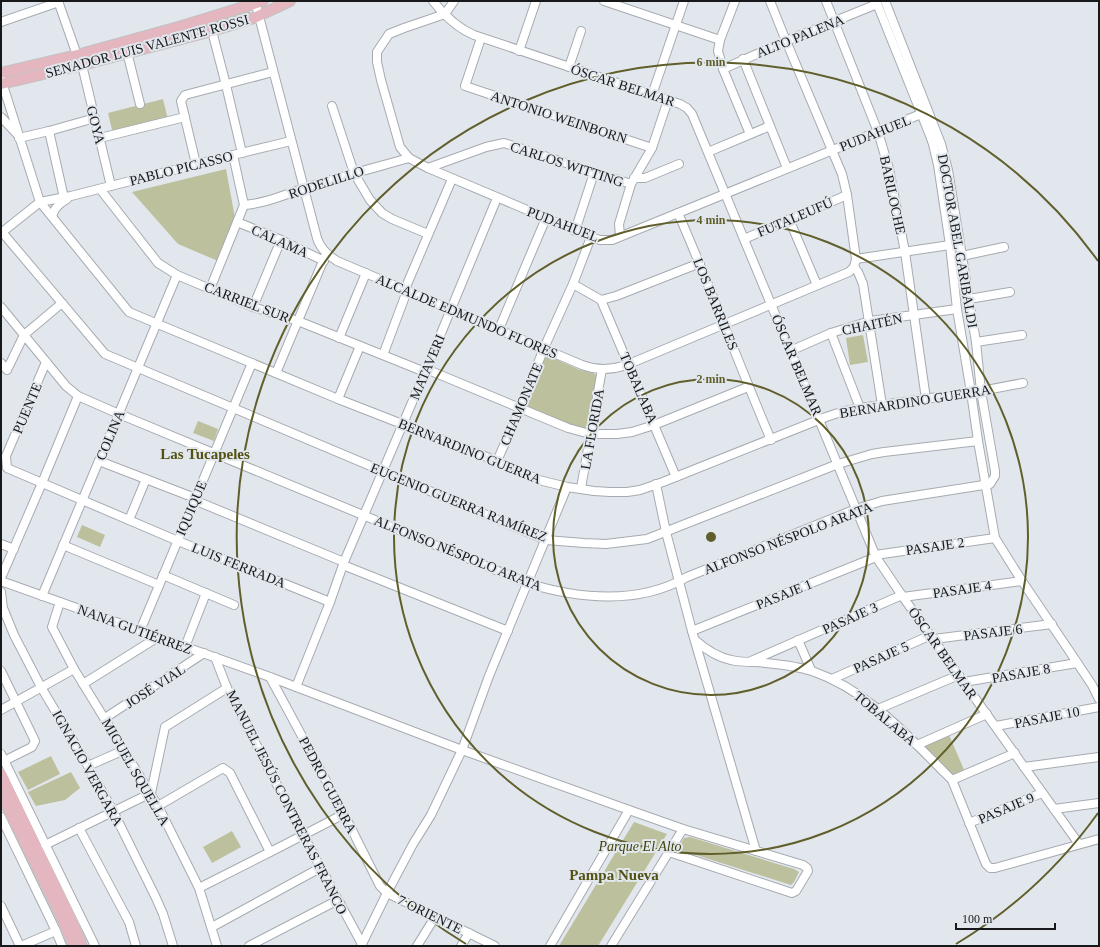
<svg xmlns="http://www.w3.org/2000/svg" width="1100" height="947" font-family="Georgia,serif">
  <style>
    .green { fill: #bcc09d }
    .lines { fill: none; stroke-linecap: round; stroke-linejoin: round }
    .minor-casing { stroke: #a6abb1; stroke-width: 10 }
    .major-casing { stroke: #c2c3c3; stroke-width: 12 }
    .minor { stroke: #fff; stroke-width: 8 }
    .major { stroke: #e3b6c0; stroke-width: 10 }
    .ring { fill: none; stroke: #605f2c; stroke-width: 2 }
    .labels { text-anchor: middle; stroke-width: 4; stroke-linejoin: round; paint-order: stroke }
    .street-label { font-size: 14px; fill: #16181a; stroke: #e2e7ed }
    .park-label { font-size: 14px; font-style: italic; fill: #40430c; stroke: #e2e7ed }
    .neighbourhood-label { font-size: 15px; font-weight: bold; fill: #535114; stroke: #e2e7ed }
    .centre { fill: #605f2c; stroke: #e2e7ed; stroke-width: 2 }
    .ring-label { font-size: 12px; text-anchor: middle; font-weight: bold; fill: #605f2c; stroke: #e2e7ed; stroke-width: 4; stroke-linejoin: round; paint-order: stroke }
  </style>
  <rect width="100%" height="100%" fill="#e2e7ed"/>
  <g class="green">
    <polygon points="247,10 250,12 251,15 249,18 193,31 192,28 194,26"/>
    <polygon points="163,99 168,120 113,134 108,113"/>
    <polygon points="226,169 235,218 218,261 178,244 132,192"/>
    <polygon points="863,335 868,362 850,365 846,338"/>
    <polygon points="548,356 580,370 593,373 599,377 589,426 586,430 528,410 525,405 545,358"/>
    <polygon points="198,421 218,429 214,441 193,433"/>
    <polygon points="82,525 105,535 100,547 77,537"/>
    <polygon points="949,735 965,772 955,775 950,773 926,751 926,745"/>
    <polygon points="51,756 60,774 28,790 18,772"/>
    <polygon points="71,772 80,788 65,800 36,806 28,792"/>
    <polygon points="634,822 667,834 598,946 559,946"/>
    <polygon points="232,831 241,847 212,863 203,847"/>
    <polygon points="690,837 794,869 799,872 794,882 791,885 677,849 684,838"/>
  </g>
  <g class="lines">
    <defs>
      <g id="minor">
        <polyline points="58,1 77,55"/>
        <path d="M 255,1 L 317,238 C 320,248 327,255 337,261 L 582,365 C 598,371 613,370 629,364 L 849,272 L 854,267"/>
        <path d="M 433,1 C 444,15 457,28 474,35 L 680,104 L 687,108 L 692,114 L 876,557 L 903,597 L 1079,844"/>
        <polyline points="604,1 720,40"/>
        <polyline points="735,1 720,40 718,51 723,69 750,134"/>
        <polyline points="770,1 784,36 842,174 847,195 856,259 854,267"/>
        <polyline points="826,1 878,132 889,169 905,252 926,399"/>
        <polyline points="876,1 929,133 933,144 938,165 950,245 957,309 971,392 978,441 995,538 1022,581 1068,649 1092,685 1099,699"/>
        <polyline points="445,14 404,28 389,34 377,52 377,62 381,80 400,147 409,158 428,168 591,237 600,240 612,240 921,114"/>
        <polyline points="445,14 454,1"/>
        <polyline points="1,22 59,2"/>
        <polyline points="212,31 226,85 242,153"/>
        <polyline points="481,38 465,86 652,148"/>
        <polyline points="519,51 536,1"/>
        <polyline points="127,52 140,104"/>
        <polyline points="743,59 787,168"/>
        <polyline points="82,65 111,186"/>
        <polyline points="569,67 581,31"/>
        <polyline points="723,69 786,41 877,4"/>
        <polyline points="1,79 40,202 129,312 338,399 497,461 539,480 567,487 594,491 610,492 627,492 640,490 663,482 826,417 841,412 860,408 981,391 1023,383"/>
        <polyline points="652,95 684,1"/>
        <polyline points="332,106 354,173 370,200 382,213 392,219 428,234"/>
        <polyline points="1,117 17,134"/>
        <polyline points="49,131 64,198"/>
        <polyline points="19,138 49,131 95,118"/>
        <polyline points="100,138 185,117"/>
        <polyline points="708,152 770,126"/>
        <polyline points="196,164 181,101 185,95 273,72"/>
        <polyline points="428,168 486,147 504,143 631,184"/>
        <polyline points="634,178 645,178 679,164"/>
        <polyline points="100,189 158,263 177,275 253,307 298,321 425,372"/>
        <path d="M 244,205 C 269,203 291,192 314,185 C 346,175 377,167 409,158"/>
        <path d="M 678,213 C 711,288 739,365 771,440"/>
        <path d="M 52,216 C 55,207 59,204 67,199"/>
        <polyline points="789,219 817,285"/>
        <polyline points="237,222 281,240 324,261"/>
        <polyline points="575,231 594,173"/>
        <polyline points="2,232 105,354 546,540 584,543 606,544 647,539 838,464 872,454 884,452 978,441"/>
        <polyline points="1,233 40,202 71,196 233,155 291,141"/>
        <polyline points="620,236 619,224 631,184 652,148 668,100"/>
        <polyline points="744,239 847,195"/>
        <polyline points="962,256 1004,247"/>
        <polyline points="856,259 950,245"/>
        <polyline points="854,267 858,272 863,284 882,405"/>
        <polyline points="573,284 601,300 616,296 700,263"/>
        <polyline points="210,289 244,205 233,155"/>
        <polyline points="405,289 452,179"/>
        <polyline points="969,299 1010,292"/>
        <polyline points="601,300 676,477"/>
        <path d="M 1,307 L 66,386 L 78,396 L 119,414 L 527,583 C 578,599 639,605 687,577 L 856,509 L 882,501 L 990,484 L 995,476 L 995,471 L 981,391 L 976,342 L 948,170 L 941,144 L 885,1"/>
        <polyline points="253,307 281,240"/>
        <polyline points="499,329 546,218"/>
        <polyline points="831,333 860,408"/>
        <polyline points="339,338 366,273"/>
        <polyline points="976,342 1022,335"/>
        <polyline points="790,351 831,333 870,321 957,309"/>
        <polyline points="383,355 407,291"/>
        <polyline points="46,362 6,456 7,468 178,541 330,602"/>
        <polyline points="1,363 7,370 24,335 62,303"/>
        <polyline points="426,369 568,428 590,434 617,434 632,432 654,425 748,387"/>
        <polyline points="276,373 326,254"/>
        <polyline points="338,399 360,346"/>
        <polyline points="99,461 195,498"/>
        <polyline points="497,461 520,409 544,348 573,284 591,237"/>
        <polyline points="656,484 666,532 692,631 756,851"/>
        <polyline points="581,488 602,369"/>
        <polyline points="194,500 344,562"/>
        <polyline points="129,520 146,479"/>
        <polyline points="1,544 14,549"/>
        <polyline points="63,545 159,585"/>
        <polyline points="875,555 995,538"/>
        <polyline points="343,565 508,631"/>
        <polyline points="163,575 234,605"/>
        <polyline points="1,578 42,483 78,396"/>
        <polyline points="1,581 270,677 462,750 629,810 683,829 803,865 807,868 808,871 796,891 792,893 669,852"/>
        <polyline points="1,592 3,608 14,635 41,687 88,766 113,811 156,898 163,914 173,946"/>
        <polyline points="42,596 177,275"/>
        <polyline points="903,597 1022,581"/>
        <polyline points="60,602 52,627 74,669 158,806 199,888 217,946"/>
        <polyline points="140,631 252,363"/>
        <polyline points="692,631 876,557"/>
        <polyline points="934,639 1052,624"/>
        <path d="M 695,640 C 705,649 717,657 731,660 C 739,662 748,662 756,662 C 775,664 794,665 812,671 C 867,690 906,734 946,774 L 952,780 L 986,864 L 990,868 L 995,868 L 1099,839"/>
        <polyline points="798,640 811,670"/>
        <polyline points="185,647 206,593"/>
        <polyline points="215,657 227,688 303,835 362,944"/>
        <polyline points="751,661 902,595"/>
        <polyline points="1,671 35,741 32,747 4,761"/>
        <polyline points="270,677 344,814 380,886 387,893 495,946"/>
        <polyline points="832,679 931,635"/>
        <polyline points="964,682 1077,663"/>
        <polyline points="83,684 158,637"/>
        <polyline points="296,687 330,602 344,562 425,372 497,198"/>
        <polyline points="878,709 959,675"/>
        <polyline points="1,710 74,669"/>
        <polyline points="105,718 204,653"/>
        <polyline points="996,726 1099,707"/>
        <polyline points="917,745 987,714"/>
        <polyline points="1,754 95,946"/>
        <polyline points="88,766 124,750"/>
        <polyline points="1024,767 1099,757"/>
        <polyline points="952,780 1015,753"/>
        <polyline points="151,793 165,727 227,688"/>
        <polyline points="158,806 223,768 230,773 270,852"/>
        <polyline points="1054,809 1099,803"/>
        <polyline points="1,817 56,931 62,946"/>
        <polyline points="969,823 1042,793"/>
        <polyline points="79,828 129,922 136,946"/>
        <polyline points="45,845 151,793"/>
        <path d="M 199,888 C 247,864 296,839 344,814"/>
        <polyline points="1,906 20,946"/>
        <polyline points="212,927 320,868"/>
        <polyline points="21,946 56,931"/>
        <polyline points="249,946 338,900"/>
        <polyline points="361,946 387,893 413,844 431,815 462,750 489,676 567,487"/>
        <polyline points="417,946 435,917"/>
        <polyline points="461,946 469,933"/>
        <polyline points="550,946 629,810"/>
        <polyline points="611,946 683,829"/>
      </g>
      <g id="major">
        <polyline points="1,73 77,55 182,26 263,1"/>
        <polyline points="1,84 82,65 212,31 254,18 290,1"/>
        <polyline points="1,774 72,921 82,946"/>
        <polyline points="1,794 59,911 74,946"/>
      </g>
    </defs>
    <use href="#minor" class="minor-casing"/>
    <use href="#major" class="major-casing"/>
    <use href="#minor" class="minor"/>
    <use href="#major" class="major"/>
  </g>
  <g class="ring">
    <circle cx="711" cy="537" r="158"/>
    <circle cx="711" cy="537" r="317"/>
    <path d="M1098 813A475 475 0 0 1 956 944M466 944A475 475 0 1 1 1098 261"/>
  </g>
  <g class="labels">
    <g class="street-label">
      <text transform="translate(800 36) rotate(-22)" y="5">ALTO PALENA</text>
      <text transform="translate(147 46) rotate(-15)" y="5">SENADOR LUIS VALENTE ROSSI</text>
      <text transform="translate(623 85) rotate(18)" y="5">ÓSCAR BELMAR</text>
      <text transform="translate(559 117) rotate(18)" y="5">ANTONIO WEINBORN</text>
      <text transform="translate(96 125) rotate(76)" y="5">GOYA</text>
      <text transform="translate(875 133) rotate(-22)" y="5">PUDAHUEL</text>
      <text transform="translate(567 164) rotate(18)" y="5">CARLOS WITTING</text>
      <text transform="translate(181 168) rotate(-14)" y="5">PABLO PICASSO</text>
      <text transform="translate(326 182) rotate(-18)" y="5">RODELILLO</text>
      <text transform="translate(893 195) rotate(78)" y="5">BARILOCHE</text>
      <text transform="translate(795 217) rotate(-23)" y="5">FUTALEUFÚ</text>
      <text transform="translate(563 224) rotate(21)" y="5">PUDAHUEL</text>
      <text transform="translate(280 241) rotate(24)" y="5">CALAMA</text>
      <text transform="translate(958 241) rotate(80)" y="5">DOCTOR ABEL GARIBALDI</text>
      <text transform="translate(247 302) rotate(21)" y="5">CARRIEL SUR</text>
      <text transform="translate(716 304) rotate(68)" y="5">LOS BARRILES</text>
      <text transform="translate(467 316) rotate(23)" y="5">ALCALDE EDMUNDO FLORES</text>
      <text transform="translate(872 324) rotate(-12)" y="5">CHAITÉN</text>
      <text transform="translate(797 365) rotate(67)" y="5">ÓSCAR BELMAR</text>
      <text transform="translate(427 367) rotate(-67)" y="5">MATAVERI</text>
      <text transform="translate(639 388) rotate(67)" y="5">TOBALABA</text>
      <text transform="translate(915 401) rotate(-9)" y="5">BERNARDINO GUERRA</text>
      <text transform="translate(521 404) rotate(-67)" y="5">CHAMONATE</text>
      <text transform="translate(27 408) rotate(-67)" y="5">PUENTE</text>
      <text transform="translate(592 429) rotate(-80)" y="5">LA FLORIDA</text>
      <text transform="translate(110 435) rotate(-67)" y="5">COLINA</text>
      <text transform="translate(470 451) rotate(22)" y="5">BERNARDINO GUERRA</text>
      <text transform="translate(459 502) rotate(22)" y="5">EUGENIO GUERRA RAMÍREZ</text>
      <text transform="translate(191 508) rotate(-67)" y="5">IQUIQUE</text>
      <text transform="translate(788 538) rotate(-21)" y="5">ALFONSO NÉSPOLO ARATA</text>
      <text transform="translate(935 546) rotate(-8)" y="5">PASAJE 2</text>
      <text transform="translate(458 553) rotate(22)" y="5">ALFONSO NÉSPOLO ARATA</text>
      <text transform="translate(239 565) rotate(22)" y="5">LUIS FERRADA</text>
      <text transform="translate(962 589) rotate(-8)" y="5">PASAJE 4</text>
      <text transform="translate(784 594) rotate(-22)" y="5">PASAJE 1</text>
      <text transform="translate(850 618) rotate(-24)" y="5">PASAJE 3</text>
      <text transform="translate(135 629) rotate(20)" y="5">NANA GUTIÉRREZ</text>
      <text transform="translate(993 632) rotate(-7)" y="5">PASAJE 6</text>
      <text transform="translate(943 653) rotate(55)" y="5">ÓSCAR BELMAR</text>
      <text transform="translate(881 657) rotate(-24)" y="5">PASAJE 5</text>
      <text transform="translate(1021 673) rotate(-10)" y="5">PASAJE 8</text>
      <text transform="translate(155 686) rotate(-33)" y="5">JOSÉ VIAL</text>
      <text transform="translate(1047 717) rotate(-11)" y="5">PASAJE 10</text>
      <text transform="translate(885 718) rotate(40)" y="5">TOBALABA</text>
      <text transform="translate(88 768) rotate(61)" y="5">IGNACIO VERGARA</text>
      <text transform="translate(136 772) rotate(60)" y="5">MIGUEL SQUELLA</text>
      <text transform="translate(328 785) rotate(62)" y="5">PEDRO GUERRA</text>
      <text transform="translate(287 802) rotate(63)" y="5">MANUEL JESÚS CONTRERAS FRANCO</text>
      <text transform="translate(1006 808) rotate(-23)" y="5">PASAJE 9</text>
      <text transform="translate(430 914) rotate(26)" y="5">7 ORIENTE</text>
    </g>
    <g class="park-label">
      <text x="640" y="851">Parque El Alto</text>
    </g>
    <g class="neighbourhood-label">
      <text x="205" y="459">Las Tucapeles</text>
      <text x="614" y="880">Pampa Nueva</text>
    </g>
  </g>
  <circle cx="711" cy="537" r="6" class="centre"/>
  <g class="ring-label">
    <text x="711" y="66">6 min</text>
    <text x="711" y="224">4 min</text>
    <text x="711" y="383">2 min</text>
  </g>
  <rect width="1100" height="947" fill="none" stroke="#16181a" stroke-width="4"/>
  <path d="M956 923v6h99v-6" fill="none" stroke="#16181a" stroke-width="2"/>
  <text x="962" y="923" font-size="12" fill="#16181a" stroke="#e2e7ed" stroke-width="3" paint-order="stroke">100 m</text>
</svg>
